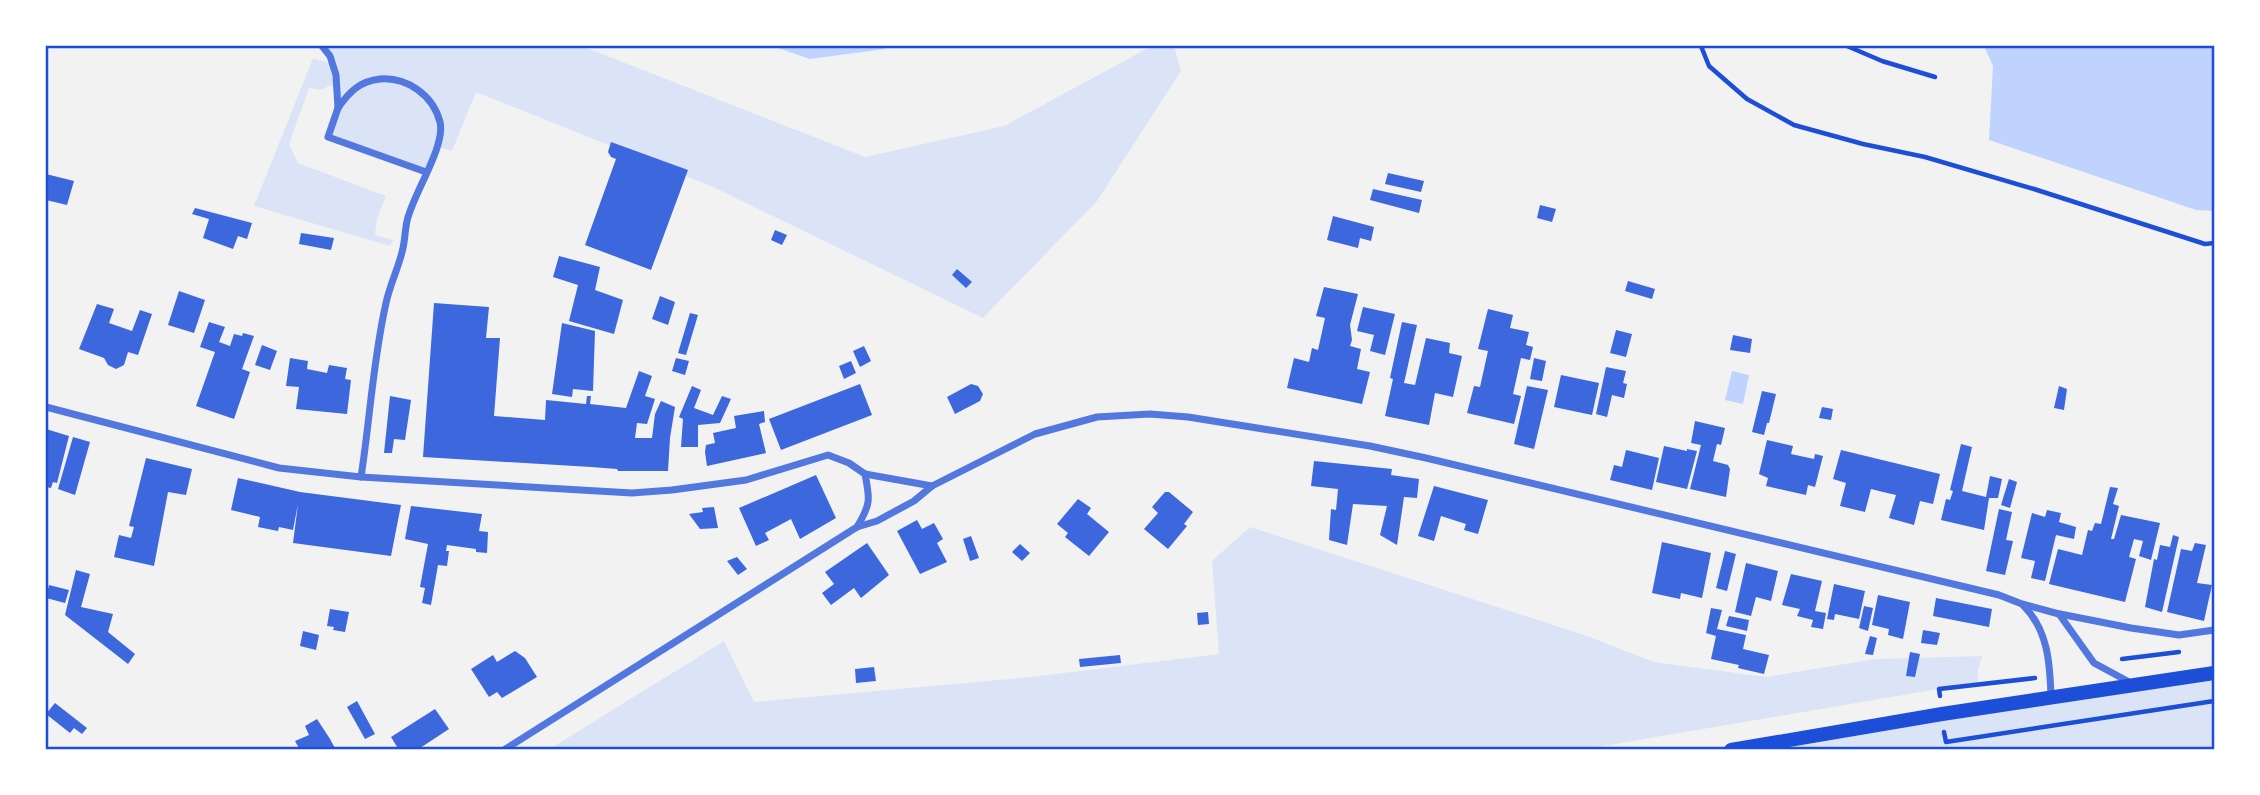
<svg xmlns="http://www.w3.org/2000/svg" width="2260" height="795" font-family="'Archivo Narrow',sans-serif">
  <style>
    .green { fill: #dbe4f7 }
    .water { fill: #bfd3fe }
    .building { fill: #3d67dc }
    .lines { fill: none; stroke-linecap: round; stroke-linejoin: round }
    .path { stroke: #1d4ed8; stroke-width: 4.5 }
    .minor { stroke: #5277de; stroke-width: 7 }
    .secondary { stroke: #1d4ed8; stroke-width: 14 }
    .neatline { fill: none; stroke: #1d4ed8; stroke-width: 2.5 }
  </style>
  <rect width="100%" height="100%" fill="#f2f2f2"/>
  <g class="green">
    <polygon points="322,46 582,46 865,157 1004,126 1152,46 1174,46 1181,71 1097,201 983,318 713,187 476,92 452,151 439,147 426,172 328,137 334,123 336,87 329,86 321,90 309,88 289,144 298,163 386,196 377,218 375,235 393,240 390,246 254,206 313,58 332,64"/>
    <polygon points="1250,527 1587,636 1654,662 1766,677 1875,659 1982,656 1978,670 1978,685 1939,689 1585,749 548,750 724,641 754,702 1031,677 1219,654 1212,561"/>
    <polygon points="2214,673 2214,749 1731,750"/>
  </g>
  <g class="water">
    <polygon points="772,46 888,46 885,49 810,59"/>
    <polygon points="1984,46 2214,46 2214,211 2196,210 1989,140 1993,66"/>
    <polygon points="1732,371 1749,375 1743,404 1725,400"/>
  </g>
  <g class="building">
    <polygon points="611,142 688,170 651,270 585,245 616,159 611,157 608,152"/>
    <polygon points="1388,173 1424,181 1421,192 1385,184"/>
    <polygon points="46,174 74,181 67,205 46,200"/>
    <polygon points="1373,189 1422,200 1419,213 1370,200"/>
    <polygon points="1540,205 1556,209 1552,222 1537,218"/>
    <polygon points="195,208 252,223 247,239 238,236 233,249 203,238 209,219 192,214"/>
    <polygon points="1333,216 1374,227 1371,241 1360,238 1358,248 1327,240"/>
    <polygon points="775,230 787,235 782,245 771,240"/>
    <polygon points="301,233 334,238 331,250 299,244"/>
    <polygon points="559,256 600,267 595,290 623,300 614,334 569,321 578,285 553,277"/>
    <polygon points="957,269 972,282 966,288 952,275"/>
    <polygon points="1628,281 1655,289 1652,299 1625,291"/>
    <polygon points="1324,287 1358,294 1350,325 1352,340 1350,346 1361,349 1357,369 1370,372 1362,404 1287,388 1294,358 1309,362 1312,348 1318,350 1325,318 1316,316"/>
    <polygon points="179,291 205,300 194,333 168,325"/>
    <polygon points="660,296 675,302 668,325 652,319"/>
    <polygon points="434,303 489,307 486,338 500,338 494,416 545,420 546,400 586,404 587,396 591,396 590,404 626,408 639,371 652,376 645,396 655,399 647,424 637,423 635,438 652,438 655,414 661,401 675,407 670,438 668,471 618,471 617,469 591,467 423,457"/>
    <polygon points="97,304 114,309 109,323 132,331 140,310 152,314 138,355 128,352 124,365 116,369 108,365 104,358 79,349"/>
    <polygon points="1363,307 1395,314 1385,355 1370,351 1374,335 1357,331"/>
    <polygon points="1488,309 1513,315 1510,328 1529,332 1526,345 1533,347 1530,360 1521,358 1513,394 1521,396 1514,424 1467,413 1474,386 1480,387 1488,351 1478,349"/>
    <polygon points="690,313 698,315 686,355 678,353"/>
    <polygon points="209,322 225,327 219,342 230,346 234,334 242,336 243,333 254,336 242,369 250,372 234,419 196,406 215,352 200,347"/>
    <polygon points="1402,322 1417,325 1404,383 1415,385 1426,338 1450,343 1449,353 1462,356 1453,397 1435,393 1429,425 1385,416 1393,379 1390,378"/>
    <polygon points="562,323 595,331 593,391 573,389 572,397 552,394"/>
    <polygon points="1616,330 1632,334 1626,357 1610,353"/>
    <polygon points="1733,335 1752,339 1750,353 1730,350"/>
    <polygon points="262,345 277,351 270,370 255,365"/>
    <polygon points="864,346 871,361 860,367 853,351"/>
    <polygon points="290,358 308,361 307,369 327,373 329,365 347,368 345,379 351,380 347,414 296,409 299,387 286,386"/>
    <polygon points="676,358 689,361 685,375 672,371"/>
    <polygon points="1534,358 1546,361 1542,381 1530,379"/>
    <polygon points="851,361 856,373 844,379 839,366"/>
    <polygon points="1606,367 1626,371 1623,383 1627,384 1624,398 1612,395 1607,417 1596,414"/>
    <polygon points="1561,375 1599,383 1592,415 1554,407"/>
    <polygon points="860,384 872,415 781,450 769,419"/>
    <polygon points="971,384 978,386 983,394 980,401 955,414 947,397"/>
    <polygon points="692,386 701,390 694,408 713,415 722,396 731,399 720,423 698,425 698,447 681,447 683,419 679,417"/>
    <polygon points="1527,386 1548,390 1534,449 1514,444"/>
    <polygon points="2059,386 2067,389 2064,410 2054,408"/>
    <polygon points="1762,391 1776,394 1769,423 1767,423 1764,435 1752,432"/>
    <polygon points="390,396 411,400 405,440 394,439 392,453 384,453"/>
    <polygon points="1822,407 1833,409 1831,420 1819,418"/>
    <polygon points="764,411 765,422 759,424 766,453 707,466 705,452 706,445 715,443 713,433 736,428 734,416"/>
    <polygon points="1695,421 1725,428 1721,445 1717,444 1713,461 1728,465 1730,469 1726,497 1690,489 1701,445 1691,443"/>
    <polygon points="46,429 69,436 57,483 53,482 51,488 46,487"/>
    <polygon points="73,437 90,442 75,495 58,489"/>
    <polygon points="1767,440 1793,446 1791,454 1814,459 1815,454 1823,456 1815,487 1808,485 1806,495 1766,486 1768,478 1759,474"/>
    <polygon points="1961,444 1972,447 1962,491 1986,497 1990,476 2002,479 1998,498 1989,498 1984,530 1941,520 1946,499 1950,500 1953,491 1950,490"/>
    <polygon points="1664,446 1687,451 1687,449 1697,451 1687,489 1656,482"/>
    <polygon points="1626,450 1659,458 1652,490 1610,480 1614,465 1622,467"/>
    <polygon points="1841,450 1940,474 1933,504 1920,501 1914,525 1889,518 1896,495 1883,492 1871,489 1865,512 1840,506 1846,483 1833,479"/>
    <polygon points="146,458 192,469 186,495 168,492 154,566 114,557 119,535 131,538 134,527 129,526"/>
    <polygon points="1314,461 1392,469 1391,475 1419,479 1417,498 1404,497 1397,545 1380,535 1387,506 1353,504 1347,545 1329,540 1331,509 1336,510 1338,489 1311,486"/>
    <polygon points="816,475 836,518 800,539 791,519 765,533 769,540 756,546 739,508"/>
    <polygon points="238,478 300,492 401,505 391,556 293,543 298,504 293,530 279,527 278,531 258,527 260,517 231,510"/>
    <polygon points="2009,479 2017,482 2010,508 2001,505"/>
    <polygon points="1434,486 1488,500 1478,534 1464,530 1466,524 1441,516 1434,541 1418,536"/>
    <polygon points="2110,487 2118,488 2113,504 2119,506 2111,539 2114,539 2121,515 2160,523 2151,560 2139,556 2143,541 2134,539 2129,557 2136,559 2125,602 2049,584 2058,549 2082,555 2088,530 2092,531 2095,523 2101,524"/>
    <polygon points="1165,492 1169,492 1193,512 1184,524 1187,526 1168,549 1144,529 1158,513 1152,507"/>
    <polygon points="1078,499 1091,508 1087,514 1109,532 1089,556 1065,537 1068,533 1057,524"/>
    <polygon points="411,506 482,514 479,531 488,532 487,553 476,552 476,549 447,545 446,551 449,551 447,566 438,565 431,605 422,603 425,588 420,587 428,544 405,539"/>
    <polygon points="714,507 718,528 700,529 689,514 703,512 702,508"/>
    <polygon points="1999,509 2012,512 2006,540 2013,541 2005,575 1986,571"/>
    <polygon points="2047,510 2061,513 2059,522 2076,527 2074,539 2056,535 2045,581 2031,578 2035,561 2021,558 2032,513 2045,517"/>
    <polygon points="917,520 922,529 934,523 943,539 937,543 947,562 920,574 897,531"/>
    <polygon points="2173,535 2179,537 2162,612 2145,607 2154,559 2157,560 2160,545 2170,547"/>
    <polygon points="971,536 979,558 970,561 963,539"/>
    <polygon points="1662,542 1711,553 1702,598 1681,593 1680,599 1652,593"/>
    <polygon points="867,543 889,575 861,598 854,588 831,605 822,593 834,584 825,572"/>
    <polygon points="2195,543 2206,545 2197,583 2212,585 2204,621 2167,612 2181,549 2192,551"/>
    <polygon points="1020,544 1030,553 1022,561 1012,552"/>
    <polygon points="1725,551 1736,554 1727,591 1716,588"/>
    <polygon points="737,557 747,569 738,575 727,561"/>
    <polygon points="1746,563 1778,571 1771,601 1756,597 1751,616 1735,612"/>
    <polygon points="76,570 90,574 81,607 113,614 108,632 135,654 128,664 65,615"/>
    <polygon points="1791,574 1822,581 1815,611 1826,613 1823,629 1811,627 1813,620 1797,616 1800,609 1782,605"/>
    <polygon points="1834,584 1865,591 1859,619 1835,614 1834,620 1827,619"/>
    <polygon points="49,585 69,590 65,603 46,598"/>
    <polygon points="1878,595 1910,602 1903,639 1888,635 1889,629 1872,625"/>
    <polygon points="1936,598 1992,609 1989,627 1933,616"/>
    <polygon points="1864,606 1873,608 1868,631 1859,628"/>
    <polygon points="1711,608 1722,610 1717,629 1746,635 1743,649 1769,655 1764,674 1738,668 1739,665 1711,659 1716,636 1706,633"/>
    <polygon points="330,609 349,612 345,632 333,630 334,627 327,626"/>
    <polygon points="1208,612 1209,624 1198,625 1197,613"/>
    <polygon points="1729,616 1749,620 1747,631 1726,626"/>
    <polygon points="1923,630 1940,633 1937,645 1921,643"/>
    <polygon points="303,631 319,635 316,650 300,646"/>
    <polygon points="1870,636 1877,638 1873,655 1865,654"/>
    <polygon points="515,651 525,658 537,677 502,698 497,692 489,697 471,669 493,655 497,662"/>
    <polygon points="1910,652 1920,654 1915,677 1906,676"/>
    <polygon points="1120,655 1121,663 1080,667 1079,659"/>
    <polygon points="874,667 876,681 856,683 855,669"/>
    <polygon points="357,701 375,734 365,739 347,707"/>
    <polygon points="55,703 87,728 82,734 74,728 70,733 46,714"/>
    <polygon points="435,709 449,729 417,750 399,750 391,737"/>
    <polygon points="317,719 330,739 336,750 300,750 295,741 309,735 305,726"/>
  </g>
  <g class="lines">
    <g class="path">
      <polyline points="1701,46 1709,66 1747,99 1794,125 1863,144 1925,157 2034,189 2205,244 2214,243"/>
      <polyline points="1847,46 1882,61 1935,77"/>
      <polyline points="2122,659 2179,652"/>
      <polyline points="1940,696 1939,689 2035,678"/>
      <polyline points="1944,732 1946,742 2214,701"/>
    </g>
    <g class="minor">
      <polyline points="322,46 330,56 336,75 338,108 328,137 426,172"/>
      <path d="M 338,108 C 349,92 360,81 380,79 C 407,77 433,95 440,122 C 446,146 413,194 407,221 C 405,230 405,239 403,248 C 399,267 390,284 386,303 C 373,360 370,419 361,477"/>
      <polyline points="46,407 279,468 361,477 632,493 672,490 746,480 828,455 849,463 865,474 932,486"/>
      <path d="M 857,527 C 871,504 870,499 865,474"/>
      <path d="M 2023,605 C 2048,630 2050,663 2051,697"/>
      <polyline points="2060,614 2131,628 2179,635 2214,630"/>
      <polyline points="504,750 857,527 877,521 914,501 932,486 1035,434 1097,417 1150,414 1188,417 1370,446 1426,458 1999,595 2022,604 2059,614 2094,663 2131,683"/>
    </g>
    <polyline class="secondary" points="1731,750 1942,714 2214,673"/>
  </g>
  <rect width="2260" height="795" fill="none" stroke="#ffffff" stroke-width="94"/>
  <rect x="47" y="47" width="2166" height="701" class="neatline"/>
</svg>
